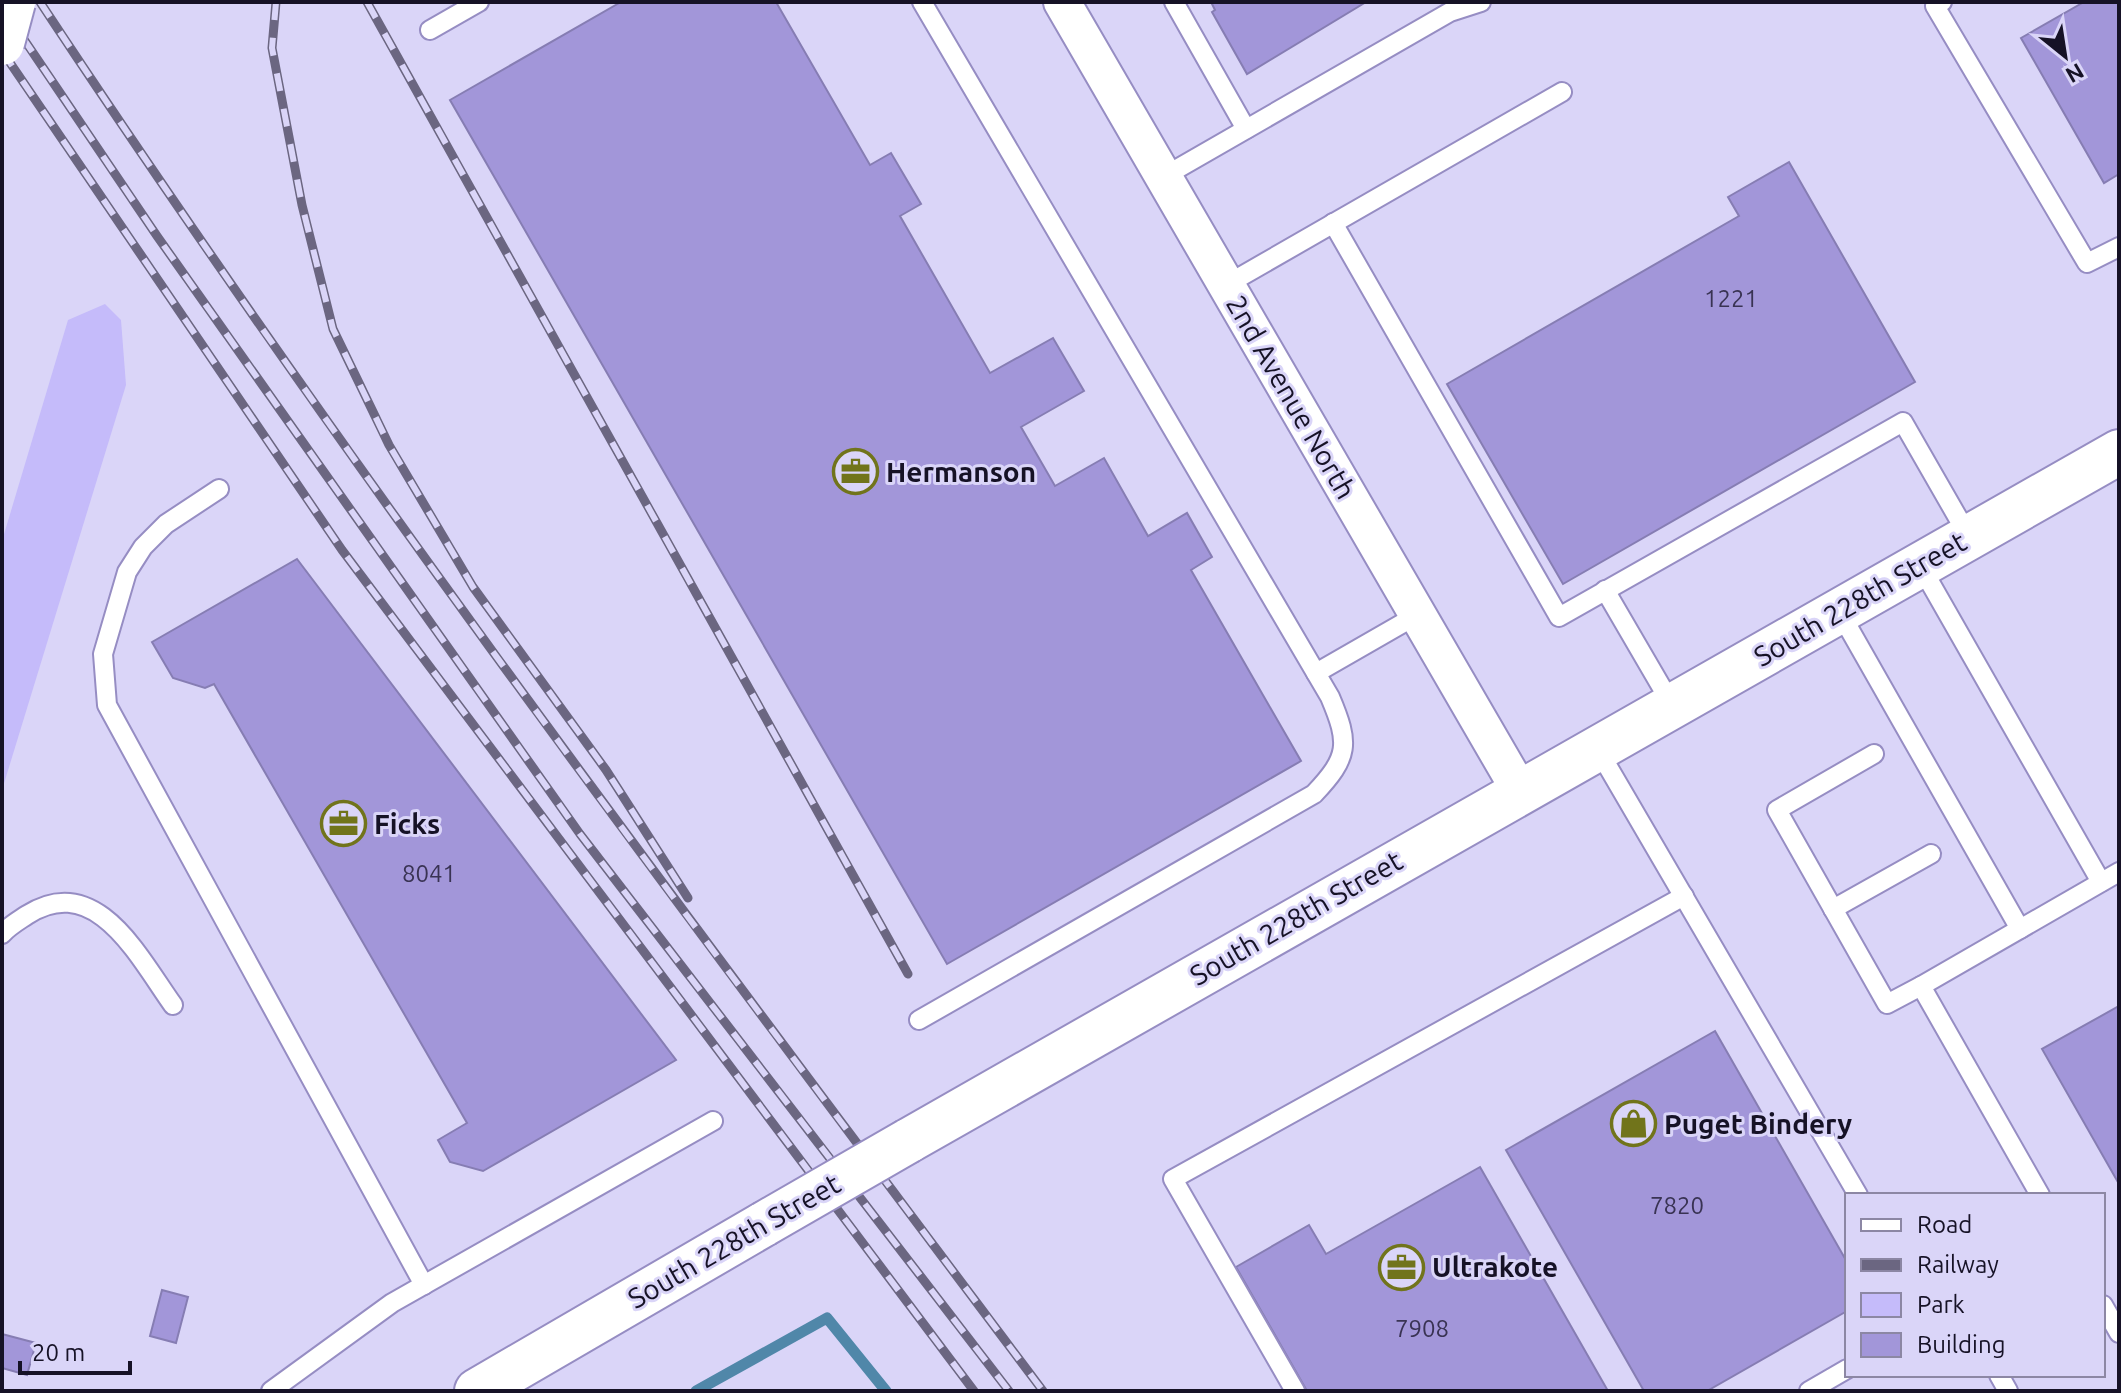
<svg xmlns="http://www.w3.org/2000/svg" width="2121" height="1393" font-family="Ubuntu,sans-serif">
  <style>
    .green { fill: #c5bbfa }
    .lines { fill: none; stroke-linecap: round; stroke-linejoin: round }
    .stream { stroke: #5087a9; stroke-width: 11 }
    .building { fill: #a296d9; stroke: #867db3; stroke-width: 2 }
    .service-casing { stroke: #968dc3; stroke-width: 22 }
    .minor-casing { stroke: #968dc3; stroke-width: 40 }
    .secondary-casing { stroke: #968dc3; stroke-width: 48 }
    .service { stroke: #fff; stroke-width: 18 }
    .minor { stroke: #fff; stroke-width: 36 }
    .secondary { stroke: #fff; stroke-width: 44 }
    .rail-casing { stroke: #6b6681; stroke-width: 9 }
    .rail { stroke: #dad5f8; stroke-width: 6; stroke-dasharray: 18; stroke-linecap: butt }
    .secondary-bridge-casing { stroke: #968dc3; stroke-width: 48; stroke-linecap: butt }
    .motorway-bridge-casing { stroke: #968dc3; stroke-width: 48; stroke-linecap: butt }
    .secondary-bridge { stroke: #fff; stroke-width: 44 }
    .motorway-bridge { stroke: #fff; stroke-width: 44 }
    .labels { text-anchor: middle; stroke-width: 6; stroke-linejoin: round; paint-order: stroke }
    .number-label { font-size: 24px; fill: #393353 }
    .street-label { font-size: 28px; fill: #161226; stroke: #dad5f8 }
    .poi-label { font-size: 28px; font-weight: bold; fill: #161226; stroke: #dad5f8; text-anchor: start }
  </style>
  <rect width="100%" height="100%" fill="#dad5f8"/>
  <polygon class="green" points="105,304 121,320 126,385 2,790 2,541 68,320"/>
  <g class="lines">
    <polyline class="stream" points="696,1391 827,1318 886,1391"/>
  </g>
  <g class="building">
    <polygon points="621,2 776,2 870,165 891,153 921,204 900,216 990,373 1053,338 1084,391 1021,427 1055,486 1104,458 1148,536 1187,513 1212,557 1191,570 1301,761 947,964 450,100"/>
    <polygon points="1211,2 1366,2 1247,74 1212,12 1215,10"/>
    <polygon points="2084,2 2119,2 2119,174 2104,183 2021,38"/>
    <polygon points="1789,162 1915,382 1563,584 1447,384 1739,216 1728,197"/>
    <polygon points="297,559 676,1060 483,1171 450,1162 438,1140 467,1123 214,684 205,688 173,678 152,642"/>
    <polygon points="2119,1006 2119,1184 2042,1049"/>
    <polygon points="1715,1031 1847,1262 1847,1311 1707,1391 1644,1391 1506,1150"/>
    <polygon points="1480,1167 1608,1391 1307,1391 1236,1267 1309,1225 1326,1254"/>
    <polygon points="162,1290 188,1297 176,1343 150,1336"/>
    <polygon points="2,1334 36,1343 27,1375 2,1368"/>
  </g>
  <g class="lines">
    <defs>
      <g id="service">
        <polyline points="1174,2 1246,129"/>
        <polyline points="1942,2 1935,6 2087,263 2119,247"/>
        <polyline points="430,30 479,2"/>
        <polyline points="1163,177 1450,12 1481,2"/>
        <polyline points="1333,223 1559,617 1903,422 1969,537"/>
        <polyline points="1226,285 1562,92"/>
        <polyline points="219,489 166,524 143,547 127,572 103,654 107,705 424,1285"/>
        <polyline points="1920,565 2101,882"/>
        <polyline points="1605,590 1672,705"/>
        <polyline points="1839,611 2020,929"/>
        <polyline points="1316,673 1417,615"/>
        <polyline points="1597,748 1858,1195"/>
        <polyline points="1874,754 1777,810 1887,1004 1921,986"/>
        <polyline points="1833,909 1931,854"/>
        <path d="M 2,934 C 9,926 18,921 27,915 C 96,871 138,956 173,1005"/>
        <path d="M 919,1020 L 1314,794 C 1349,757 1350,744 1330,697 L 922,2"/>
        <polyline points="2040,1195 1921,986 2119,872"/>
        <polyline points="2103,1305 2119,1333"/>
        <polyline points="1999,1375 2008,1391"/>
        <polyline points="271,1391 392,1303 713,1121"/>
        <polyline points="1295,1391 1173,1179 1684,896"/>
        <polyline points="1809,1391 1847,1369"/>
      </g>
      <polyline id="minor" points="1062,2 1520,791"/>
      <g id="secondary">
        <polyline points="908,1141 2119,452"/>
        <polyline points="477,1391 764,1224"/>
      </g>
    </defs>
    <use href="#service" class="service-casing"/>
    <use href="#minor" class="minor-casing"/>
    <use href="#secondary" class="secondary-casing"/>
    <use href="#service" class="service"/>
    <use href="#minor" class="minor"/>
    <use href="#secondary" class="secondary"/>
    <defs>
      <g id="rail">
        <path d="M 40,2 C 355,479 700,934 1043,1391"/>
        <polyline points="276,2 272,48 302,205 333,329 389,445 473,587 606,770 688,898"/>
        <polyline points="367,2 908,974"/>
        <polyline points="2,7 157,236 580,834 1009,1391"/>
        <polyline points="2,51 342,550 974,1391"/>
      </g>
    </defs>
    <use href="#rail" class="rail-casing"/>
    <use href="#rail" class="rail"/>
    <defs>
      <polyline id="secondary-bridge" points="764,1224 908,1141"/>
      <polyline id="motorway-bridge" points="2,43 13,2"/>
    </defs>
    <use href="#secondary-bridge" class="secondary-bridge-casing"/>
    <use href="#motorway-bridge" class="motorway-bridge-casing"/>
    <use href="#secondary-bridge" class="secondary-bridge"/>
    <use href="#motorway-bridge" class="motorway-bridge"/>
  </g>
  <defs>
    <symbol id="office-ring" viewBox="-11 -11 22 22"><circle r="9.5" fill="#dad5f8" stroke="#71741b" stroke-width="1.5"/><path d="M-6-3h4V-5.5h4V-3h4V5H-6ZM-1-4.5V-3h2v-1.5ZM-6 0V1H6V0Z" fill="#71741b"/></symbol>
    <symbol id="shop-ring" viewBox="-11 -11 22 22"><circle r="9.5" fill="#dad5f8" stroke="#71741b" stroke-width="1.5"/><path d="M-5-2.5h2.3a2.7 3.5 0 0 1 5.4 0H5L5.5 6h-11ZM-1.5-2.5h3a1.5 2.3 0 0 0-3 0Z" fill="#71741b"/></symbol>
  </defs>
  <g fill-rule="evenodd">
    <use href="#office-ring" x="830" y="446" width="51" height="51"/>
    <use href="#office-ring" x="318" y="798" width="51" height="51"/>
    <use href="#shop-ring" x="1608" y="1098" width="51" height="51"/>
    <use href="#office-ring" x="1376" y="1242" width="51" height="51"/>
  </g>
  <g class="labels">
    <g class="number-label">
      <text x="1731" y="307">1221</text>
      <text x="429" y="882">8041</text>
      <text x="1677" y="1214">7820</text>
      <text x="1422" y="1337">7908</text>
    </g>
    <g class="street-label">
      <text transform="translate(1291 397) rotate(60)" y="10">2nd Avenue North</text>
      <text transform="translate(1860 599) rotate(-30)" y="10">South 228th Street</text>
      <text transform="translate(1296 918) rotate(-30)" y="10">South 228th Street</text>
      <text transform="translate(734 1241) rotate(-30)" y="10">South 228th Street</text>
    </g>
    <g class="poi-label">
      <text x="886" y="482">Hermanson</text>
      <text x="374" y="834">Ficks</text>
      <text x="1664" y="1134">Puget Bindery</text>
      <text x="1432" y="1277">Ultrakote</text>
    </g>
  </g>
  <rect width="2121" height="1393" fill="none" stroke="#161226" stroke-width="8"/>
  <rect x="1845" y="1193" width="260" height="184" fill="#dad5f8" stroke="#8c87a4" stroke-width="2"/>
  <rect x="1861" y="1219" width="40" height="12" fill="#ffffff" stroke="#8c87a4" stroke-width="2"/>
  <text x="1917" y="1233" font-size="24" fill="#161226">Road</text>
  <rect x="1861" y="1259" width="40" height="12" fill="#6b6681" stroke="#8c87a4" stroke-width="2"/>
  <text x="1917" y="1273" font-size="24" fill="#161226">Railway</text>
  <rect x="1861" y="1293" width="40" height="24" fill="#c5bbfa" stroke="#8c87a4" stroke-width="2"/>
  <text x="1917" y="1313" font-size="24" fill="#161226">Park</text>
  <rect x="1861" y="1333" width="40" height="24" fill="#a296d9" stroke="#8c87a4" stroke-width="2"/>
  <text x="1917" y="1353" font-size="24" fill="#161226">Building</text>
  <g transform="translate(2065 56) rotate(150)" stroke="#dad5f8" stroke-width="6" paint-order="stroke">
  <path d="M0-6L14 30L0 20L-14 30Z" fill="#161226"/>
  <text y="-12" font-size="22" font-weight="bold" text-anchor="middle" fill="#161226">N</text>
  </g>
  <path d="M20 1361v12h110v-12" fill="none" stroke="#161226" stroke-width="4"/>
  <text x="32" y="1361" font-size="24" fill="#161226" stroke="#dad5f8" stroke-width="6" paint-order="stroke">20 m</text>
</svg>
